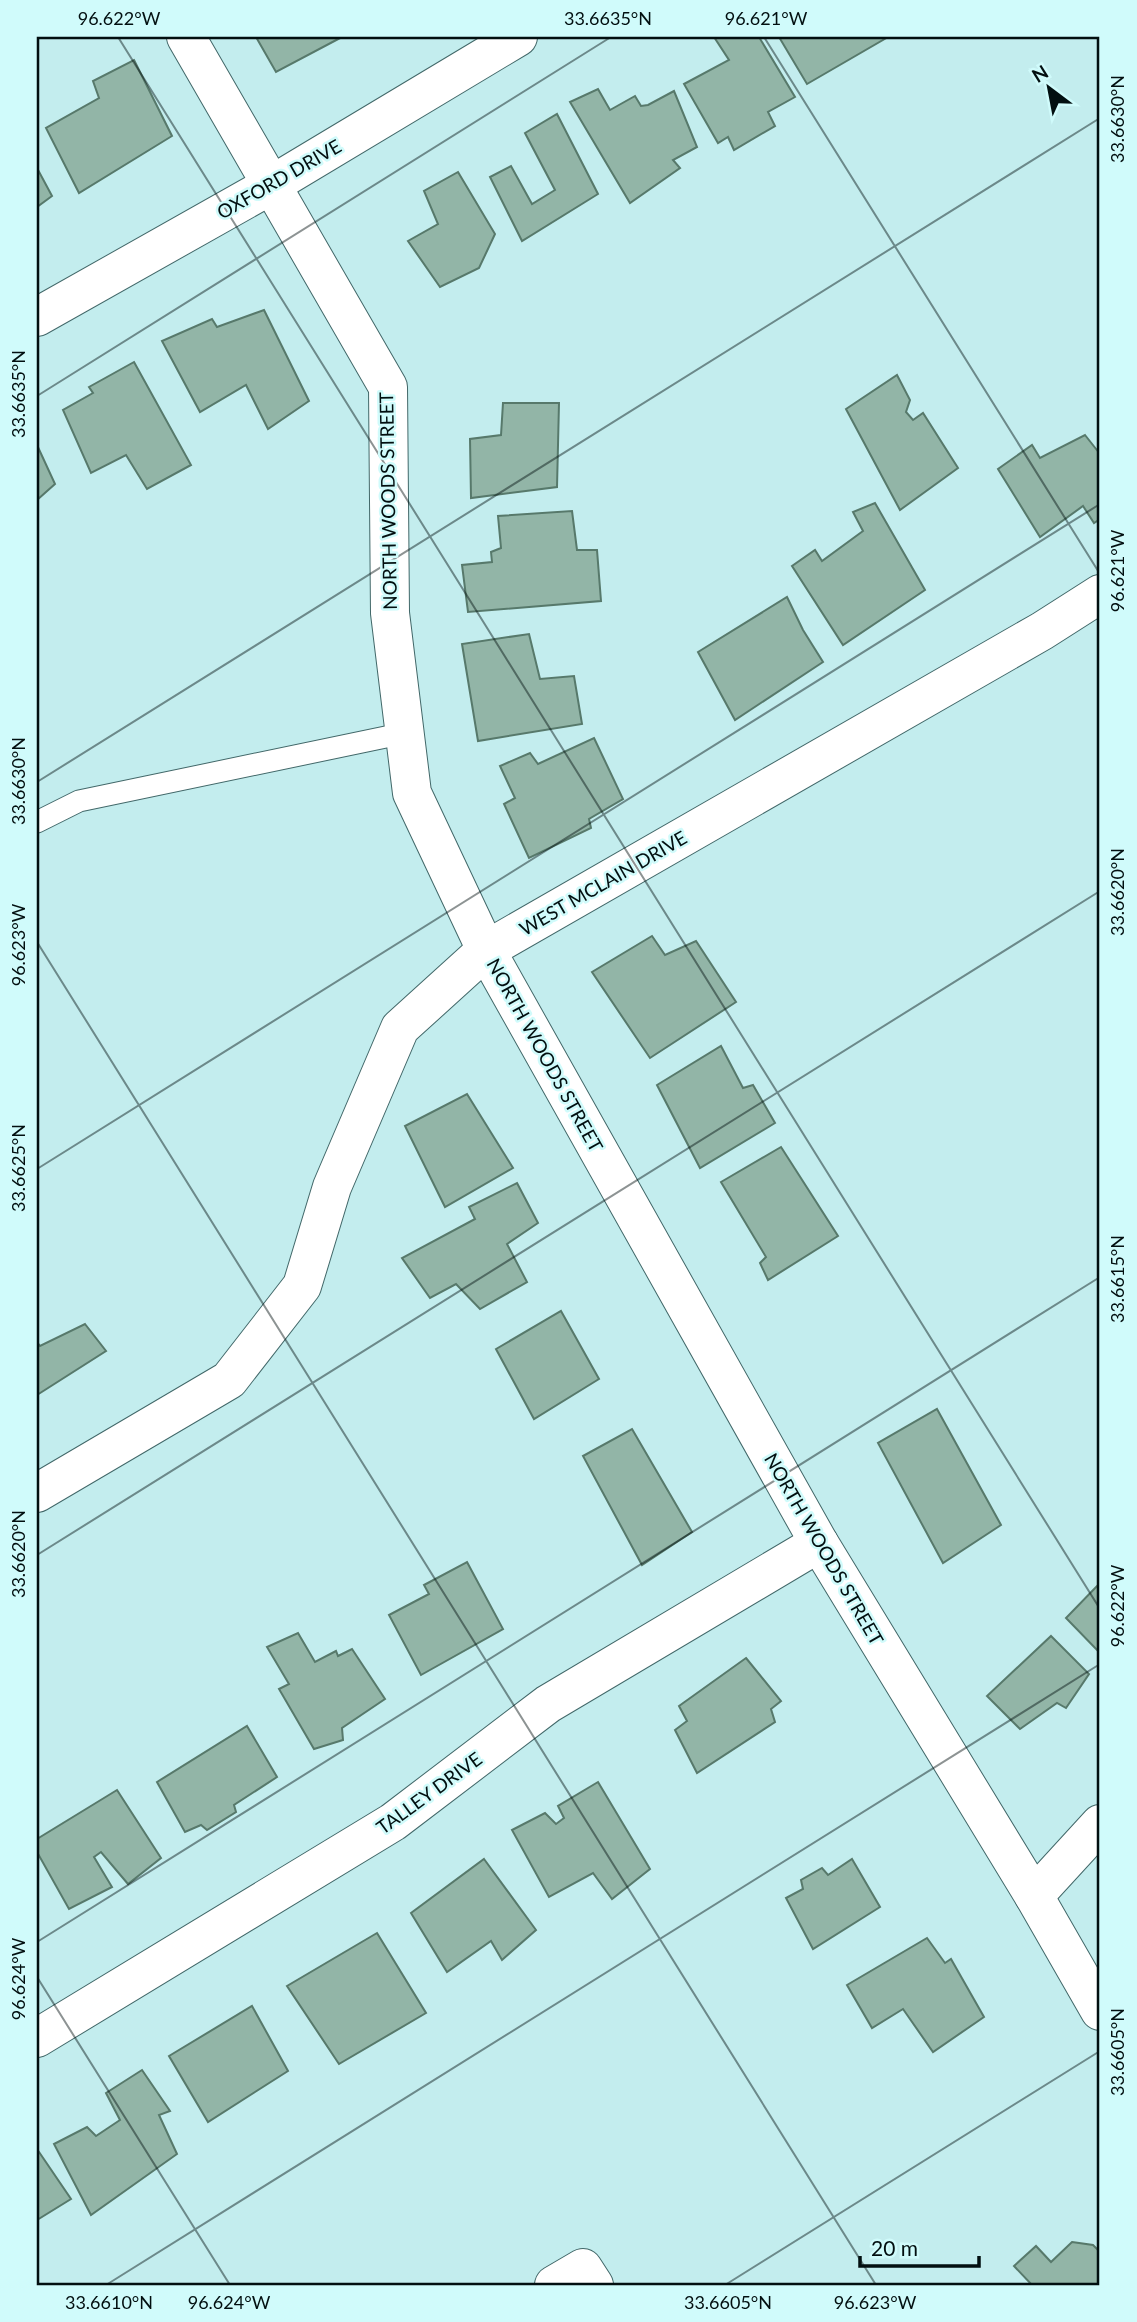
<svg xmlns="http://www.w3.org/2000/svg" width="1137" height="2322" font-family="Lato,sans-serif">
  <style>
    .building { fill: #92b5a7; stroke: #57796b; stroke-width: 2 }
    .lines { fill: none; stroke-linecap: round; stroke-linejoin: round }
    .service-casing { stroke: #426869; stroke-width: 23 }
    .minor-casing { stroke: #426869; stroke-width: 40 }
    .service { stroke: #fff; stroke-width: 21 }
    .minor { stroke: #fff; stroke-width: 38 }
    .ticks { fill: none; stroke: #020f10; stroke-width: 2; stroke-opacity: 0.45 }
    .labels { text-anchor: middle; stroke-width: 5; stroke-linejoin: round; paint-order: stroke }
    .street-label { font-size: 19px; fill: #020f10; stroke: #d0fbfb }
    .neatline { fill: none; stroke: #020f10; stroke-width: 2.5 }
    .ticks-label { font-size: 18px; text-anchor: middle; fill: #020f10 }
  </style>
  <rect width="100%" height="100%" fill="#c3edee"/>
  <g class="building">
    <polygon points="256,37 342,37 276,72"/>
    <polygon points="714,37 759,37 795,97 768,112 775,126 734,150 728,137 718,143 684,84 729,60"/>
    <polygon points="779,37 888,37 807,84"/>
    <polygon points="134,60 172,136 79,193 46,128 99,98 93,81"/>
    <polygon points="598,89 610,110 635,96 641,106 648,105 674,91 697,147 673,160 680,168 630,203 570,102"/>
    <polygon points="557,114 598,194 522,241 490,177 511,166 532,204 555,190 525,133"/>
    <polygon points="37,168 52,196 37,207"/>
    <polygon points="458,172 495,234 479,268 440,287 408,241 438,224 424,191"/>
    <polygon points="264,310 309,401 268,429 246,385 200,412 162,341 212,319 217,327"/>
    <polygon points="134,362 191,465 147,489 126,455 91,473 63,410 93,393 89,387"/>
    <polygon points="897,375 910,400 906,412 913,420 923,413 958,468 900,510 846,409"/>
    <polygon points="503,403 559,403 557,487 471,498 470,439 501,435"/>
    <polygon points="1085,435 1100,454 1100,519 1094,523 1083,506 1040,537 998,469 1032,445 1040,458"/>
    <polygon points="37,445 55,484 37,500"/>
    <polygon points="875,503 925,590 843,645 792,566 815,550 822,561 863,531 853,512"/>
    <polygon points="572,511 577,550 597,550 601,601 468,612 462,565 492,562 491,552 501,548 498,516"/>
    <polygon points="787,597 803,630 823,662 735,720 698,652"/>
    <polygon points="529,634 540,679 574,676 582,724 478,741 462,644"/>
    <polygon points="594,738 623,799 589,819 591,828 529,858 504,804 515,798 500,766 530,753 538,764"/>
    <polygon points="652,936 665,955 696,941 736,1002 650,1058 592,972"/>
    <polygon points="721,1046 743,1088 753,1085 775,1123 700,1168 657,1085"/>
    <polygon points="467,1094 513,1168 445,1207 405,1126"/>
    <polygon points="781,1147 838,1236 768,1280 760,1263 766,1257 721,1182"/>
    <polygon points="517,1183 538,1223 507,1244 527,1282 480,1309 456,1284 430,1298 402,1258 475,1219 469,1207"/>
    <polygon points="561,1311 599,1379 534,1419 496,1349"/>
    <polygon points="85,1324 106,1351 37,1395 37,1342 40,1346"/>
    <polygon points="937,1409 1001,1525 943,1563 878,1443"/>
    <polygon points="632,1429 692,1532 642,1565 583,1456"/>
    <polygon points="467,1562 503,1629 421,1675 389,1615 429,1594 424,1585"/>
    <polygon points="1100,1583 1100,1653 1066,1618"/>
    <polygon points="298,1633 315,1662 336,1651 338,1656 352,1649 385,1699 342,1728 343,1740 314,1749 279,1689 289,1684 267,1647"/>
    <polygon points="1051,1636 1089,1674 1066,1708 1057,1703 1020,1729 987,1696"/>
    <polygon points="746,1658 781,1701 771,1709 775,1722 697,1773 675,1730 687,1721 679,1706"/>
    <polygon points="247,1726 277,1777 234,1805 236,1812 207,1830 201,1825 185,1832 157,1782"/>
    <polygon points="598,1782 650,1869 612,1899 593,1873 549,1897 512,1830 545,1813 556,1824 564,1818 558,1806"/>
    <polygon points="117,1790 161,1858 128,1884 101,1852 94,1857 112,1887 69,1909 37,1852 37,1839"/>
    <polygon points="484,1859 536,1930 502,1960 491,1941 447,1972 411,1913"/>
    <polygon points="852,1859 880,1907 813,1949 786,1898 803,1889 801,1880 822,1868 828,1875"/>
    <polygon points="377,1933 426,2013 339,2064 287,1986"/>
    <polygon points="927,1938 945,1963 951,1959 984,2017 933,2052 903,2009 872,2028 847,1985"/>
    <polygon points="252,2006 288,2071 208,2122 169,2056"/>
    <polygon points="142,2070 170,2111 159,2115 177,2154 91,2215 54,2144 87,2127 96,2136 120,2120 106,2093"/>
    <polygon points="37,2149 71,2199 37,2220"/>
    <polygon points="1072,2242 1093,2245 1100,2252 1100,2285 1032,2285 1014,2266 1036,2246 1051,2262"/>
  </g>
  <g class="lines">
    <defs>
      <polyline id="service" points="37,822 79,801 405,733"/>
      <g id="minor">
        <polyline points="186,37 388,387 390,613 412,793 486,950 819,1543 1034,1896 1100,2011"/>
        <polyline points="37,317 273,184 518,37"/>
        <polyline points="37,1493 229,1380 302,1286 332,1187 400,1028 486,950 1042,631 1100,594"/>
        <polyline points="1034,1896 1100,1824"/>
        <polyline points="37,2038 393,1822 548,1704 819,1543"/>
        <polyline points="554,2285 583,2268 594,2285"/>
      </g>
    </defs>
    <use href="#service" class="service-casing"/>
    <use href="#minor" class="minor-casing"/>
    <use href="#service" class="service"/>
    <use href="#minor" class="minor"/>
  </g>
  <path class="ticks" d="M 118,37 L 1100,1609M 764,37 L 1100,574M 37,396 L 611,37M 37,782 L 1100,118M 37,942 L 876,2285M 37,1169 L 1100,504M 37,1555 L 1100,891M 37,1942 L 1100,1277M 37,1977 L 230,2285M 106,2285 L 1100,1664M 725,2285 L 1100,2051"/>
  <g class="labels">
    <g class="street-label">
      <text transform="translate(279 179) rotate(-30)" y="7">OXFORD DRIVE</text>
      <text transform="translate(388 501) rotate(-91)" y="7">NORTH WOODS STREET</text>
      <text transform="translate(603 883) rotate(-30)" y="7">WEST MCLAIN DRIVE</text>
      <text transform="translate(545 1055) rotate(61)" y="7">NORTH WOODS STREET</text>
      <text transform="translate(824 1549) rotate(60)" y="7">NORTH WOODS STREET</text>
      <text transform="translate(429 1793) rotate(-36)" y="7">TALLEY DRIVE</text>
    </g>
  </g>
  <rect width="1137" height="2322" fill="none" stroke="#d0fbfb" stroke-width="77"/>
  <g transform="translate(1049 88) rotate(328)" stroke="#d0fbfb" stroke-width="5" paint-order="stroke">
  <path d="M0-5L12 26L0 18L-12 26Z" fill="#020f10"/>
  <text y="-10" font-size="19" font-weight="bold" text-anchor="middle" fill="#020f10">N</text>
  </g>
  <path d="M860 2256v10h119v-10" fill="none" stroke="#020f10" stroke-width="3.5"/>
  <text x="871" y="2256" font-size="21" fill="#020f10" stroke="#d0fbfb" stroke-width="5" paint-order="stroke">20 m</text>
  <rect x="38" y="38" width="1060" height="2246" class="neatline"/>
  <g class="ticks-label">
    <text x="119" y="25">96.622°W</text>
    <text x="608" y="25">33.6635°N</text>
    <text x="766" y="25">96.621°W</text>
    <text transform="translate(1118 119) rotate(-90)" y="6">33.6630°N</text>
    <text transform="translate(19 394) rotate(-90)" y="6">33.6635°N</text>
    <text transform="translate(1118 571) rotate(-90)" y="6">96.621°W</text>
    <text transform="translate(19 781) rotate(-90)" y="6">33.6630°N</text>
    <text transform="translate(1118 892) rotate(-90)" y="6">33.6620°N</text>
    <text transform="translate(19 945) rotate(-90)" y="6">96.623°W</text>
    <text transform="translate(19 1168) rotate(-90)" y="6">33.6625°N</text>
    <text transform="translate(1118 1279) rotate(-90)" y="6">33.6615°N</text>
    <text transform="translate(19 1554) rotate(-90)" y="6">33.6620°N</text>
    <text transform="translate(1118 1606) rotate(-90)" y="6">96.622°W</text>
    <text transform="translate(19 1979) rotate(-90)" y="6">96.624°W</text>
    <text transform="translate(1118 2052) rotate(-90)" y="6">33.6605°N</text>
    <text x="109" y="2309">33.6610°N</text>
    <text x="229" y="2309">96.624°W</text>
    <text x="728" y="2309">33.6605°N</text>
    <text x="875" y="2309">96.623°W</text>
  </g>
</svg>
